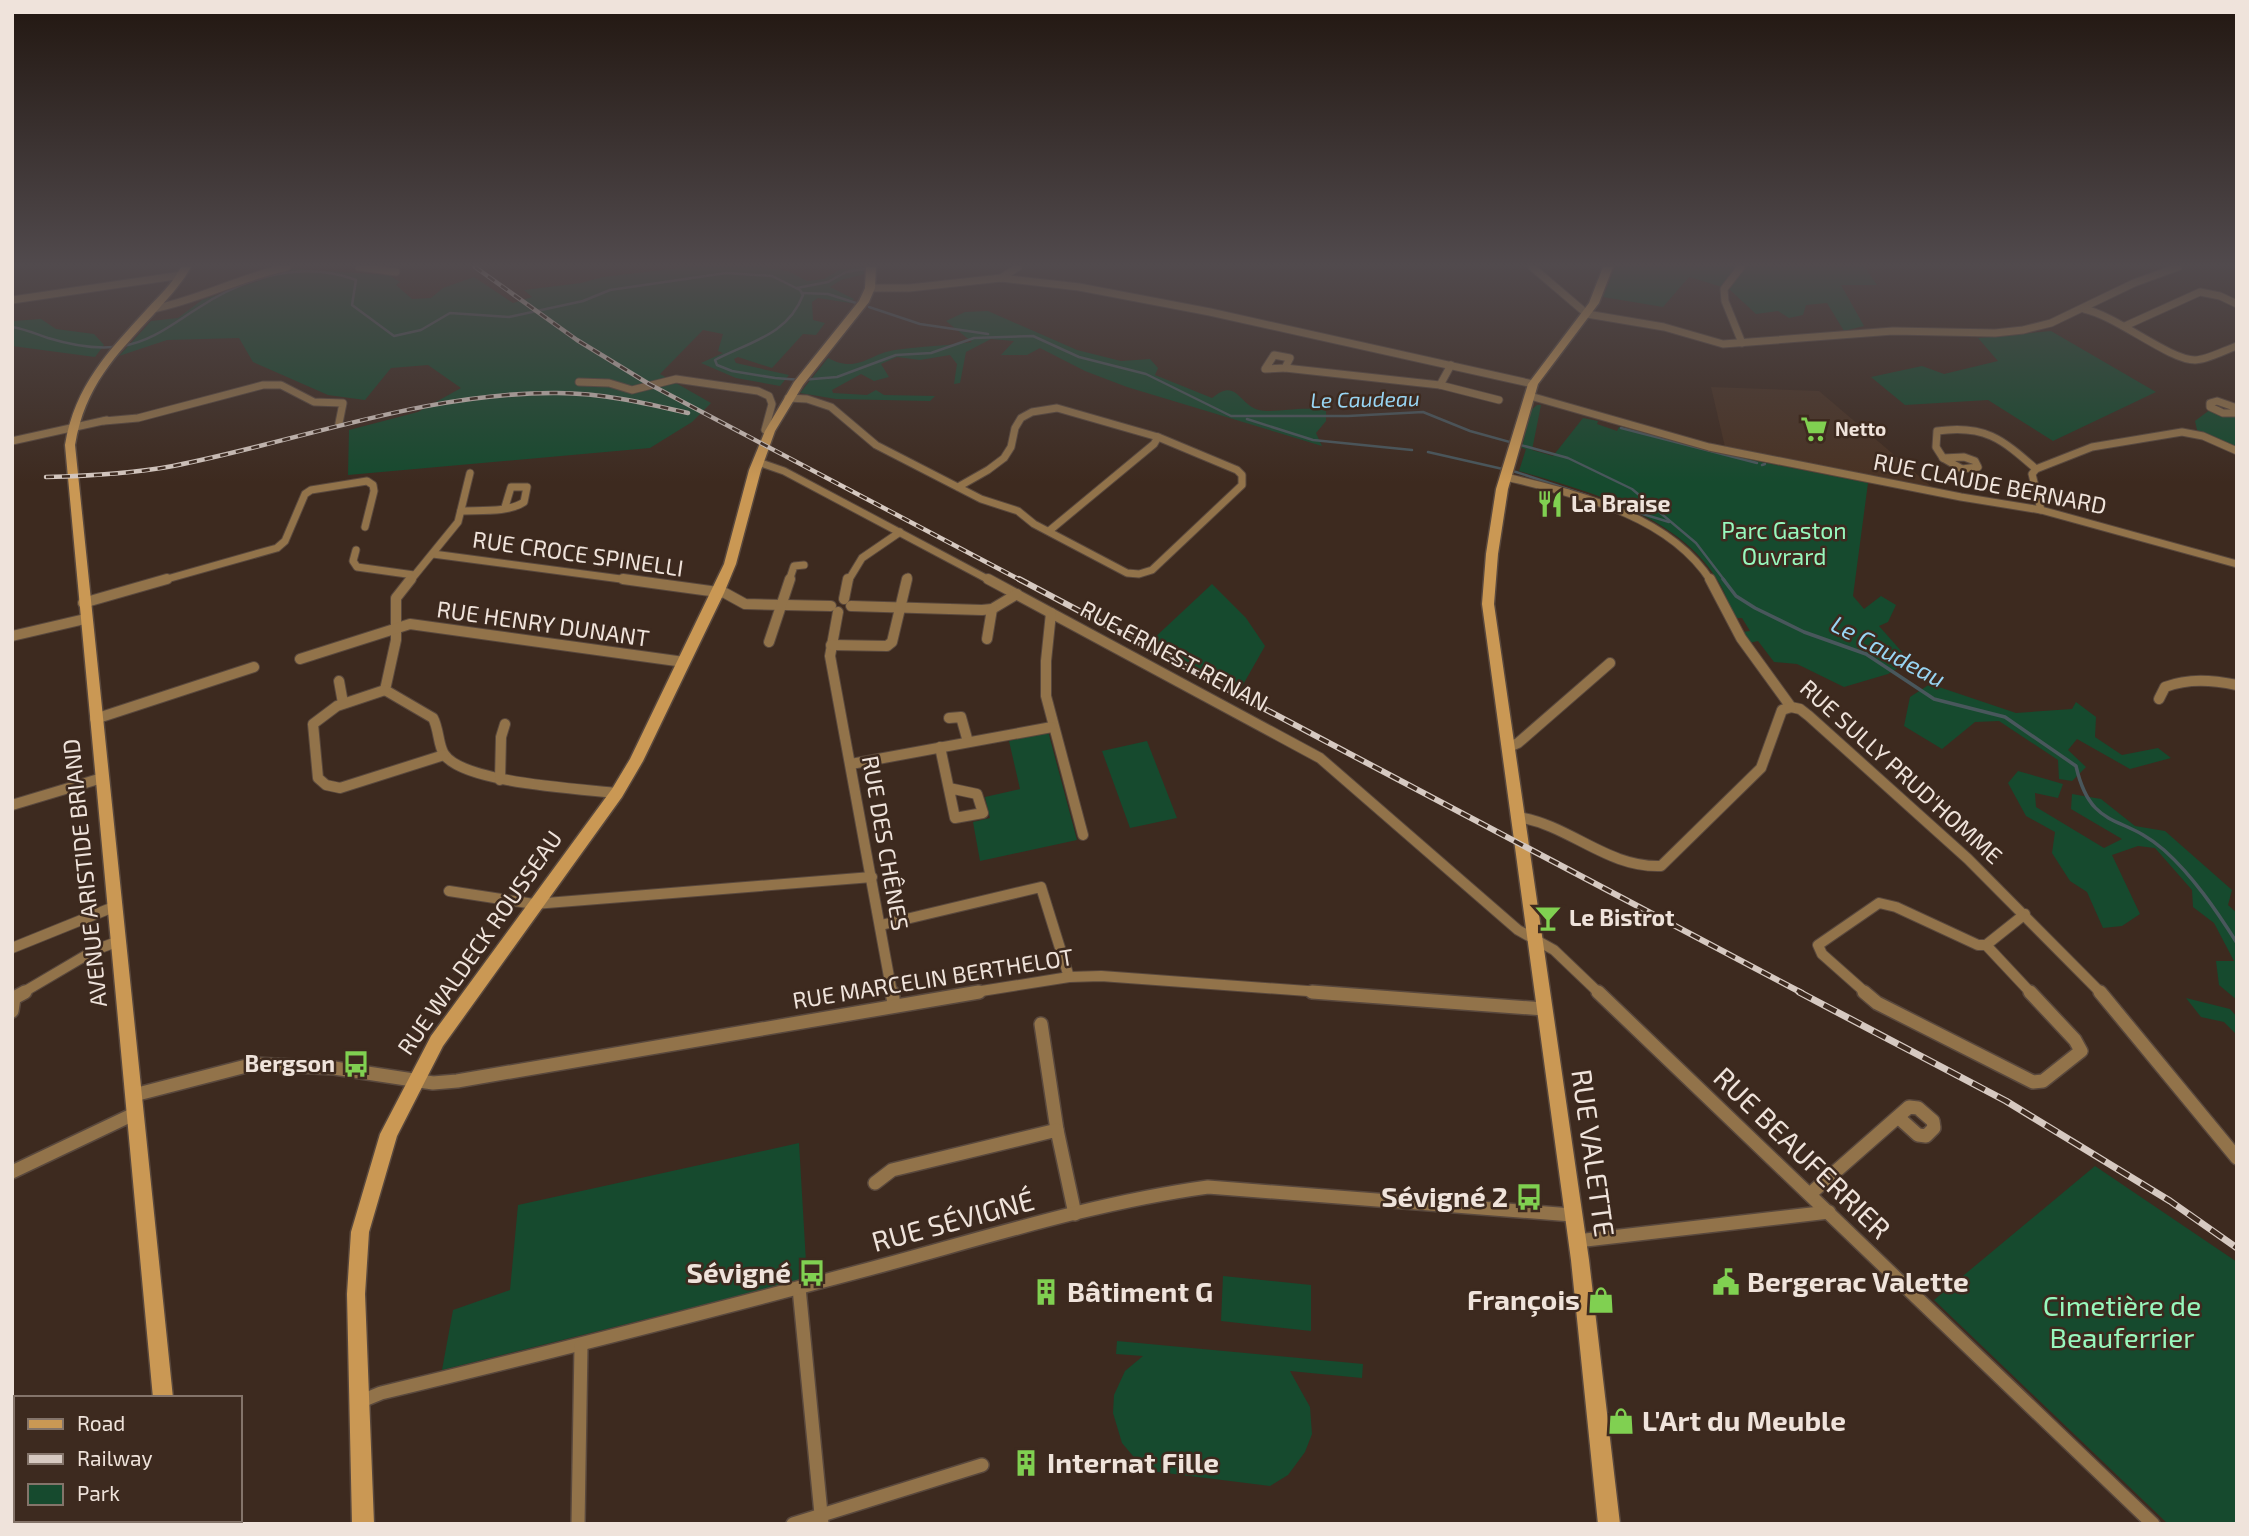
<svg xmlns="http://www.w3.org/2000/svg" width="2249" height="1536" font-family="'Exo 2',sans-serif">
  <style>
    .built { fill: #493223 }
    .green { fill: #164a2e }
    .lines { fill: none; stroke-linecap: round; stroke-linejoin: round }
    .stream-far1 { stroke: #49575c; stroke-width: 2.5 }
    .stream { stroke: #49575c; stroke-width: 3.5 }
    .street-far2-casing { stroke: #59483d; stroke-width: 9 }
    .street-far1-casing { stroke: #59483d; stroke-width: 12 }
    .street-casing { stroke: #59483d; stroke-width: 16 }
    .secondary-casing { stroke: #59483d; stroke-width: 3 }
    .street-far2 { stroke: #92734a; stroke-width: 7 }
    .street-far1 { stroke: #92734a; stroke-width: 10 }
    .street { stroke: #92734a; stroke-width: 13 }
    .secondary { fill: #ca9854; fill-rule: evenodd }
    .rail-far2-casing { stroke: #d6c9c1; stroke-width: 4.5 }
    .rail-far1-casing { stroke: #d6c9c1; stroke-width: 6 }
    .rail-casing { stroke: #d6c9c1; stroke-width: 7 }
    .rail-far2 { stroke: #3d2a1f; stroke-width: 2.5; stroke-dasharray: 8; stroke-linecap: butt }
    .rail-far1 { stroke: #3d2a1f; stroke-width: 3.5; stroke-dasharray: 10; stroke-linecap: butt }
    .rail { stroke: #3d2a1f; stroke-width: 4.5; stroke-dasharray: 14; stroke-linecap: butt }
    .labels { text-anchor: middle; stroke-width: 5; stroke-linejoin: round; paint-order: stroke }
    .far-poi-label { font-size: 19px; font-weight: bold; fill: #efe3db; stroke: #3d2a1f; text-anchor: start }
    .far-water-label { font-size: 21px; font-style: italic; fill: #98d5f3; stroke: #3d2a1f }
    .street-label { font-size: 23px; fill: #efe3db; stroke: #3d2a1f }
    .poi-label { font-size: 23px; font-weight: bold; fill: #efe3db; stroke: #3d2a1f; text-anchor: start }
    .park-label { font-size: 23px; fill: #97f8bd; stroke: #3d2a1f }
    .water-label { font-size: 24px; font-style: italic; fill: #98d5f3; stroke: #3d2a1f }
    .near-street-label { font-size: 28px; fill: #efe3db; stroke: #3d2a1f }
    .near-poi-label { font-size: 28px; font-weight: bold; fill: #efe3db; stroke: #3d2a1f; text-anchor: start }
    .near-park-label { font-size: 28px; fill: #97f8bd; stroke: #3d2a1f }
  </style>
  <rect width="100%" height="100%" fill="#3d2a1f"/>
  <polygon class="built" points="1711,387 1819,391 1933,488 1725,447"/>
  <g class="green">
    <polygon points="687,267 764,267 788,271 807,281 824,279 839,270 861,267 865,274 841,280 830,287 854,299 850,303 818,298 812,302 813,320 825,323 816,335 803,334 772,368 738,357 734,359 736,363 789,375 780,386 736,378 701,363 723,353 718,351 723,334 703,330 660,374 711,403 692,422 650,448 348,475 349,430 418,412 461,388 428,365 391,368 365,400 328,395 253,362 239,338 167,340 119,356 151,321 178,318 202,300 294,269 389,275 400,282 396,285 412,299 431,298 443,288 474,277 513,303 532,297 524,290 581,283 603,277"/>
    <polygon points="1615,267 1865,267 1877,285 1841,285 1864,326 1844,331 1827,303 1806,305 1803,315 1789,318 1778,311 1756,314 1729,289 1689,277 1663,307 1603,297"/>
    <path d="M 988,311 L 1077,350 L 1121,361 L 1150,359 L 1158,368 L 1155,375 L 1212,398 C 1237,377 1238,404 1259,410 C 1275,414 1304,405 1326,411 L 1326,421 L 1316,433 L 1322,446 L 1127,387 L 1085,371 L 1040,348 L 1027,355 L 1001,355 L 1014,341 L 991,339 L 966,352 L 960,383 L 954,384 L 957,364 L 950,355 L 920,360 L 897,357 L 881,364 L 889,377 L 874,381 L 861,374 L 832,390 L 833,393 L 867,395 L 876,390 L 884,395 L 935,396 L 930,401 L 836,399 L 800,393 L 828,358 C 858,374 868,354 895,350 C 921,346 947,346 972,342 L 946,321 L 965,312 Z"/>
    <polygon points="41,319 56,329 94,334 104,345 95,357 12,346 12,321"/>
    <polygon points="2051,331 2156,392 2053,441 1988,400 1905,405 1871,377 1922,366 1944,374 1998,361 1978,338"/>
    <path d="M 1537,405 L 1541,405 L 1532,450 L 1553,456 L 1583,418 L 1598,421 L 1597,424 L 1617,431 L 1619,427 L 1761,462 L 1868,483 L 1853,596 L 1864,609 L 1881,596 L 1896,605 L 1888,622 L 1879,626 L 1910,661 L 1888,674 L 1844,687 L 1797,664 L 1774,662 L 1758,641 L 1749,643 L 1742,632 L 1750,631 L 1742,618 L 1734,618 C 1729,607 1726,594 1720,584 C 1680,515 1590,492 1519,471 L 1526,449 L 1522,448 L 1530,411 Z"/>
    <polygon points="2211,409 2237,415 2237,448 2197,430 2195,421"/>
    <polygon points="1212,584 1246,618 1265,646 1240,690 1150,642"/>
    <polygon points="1930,684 2016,713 2072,709 2076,702 2096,717 2095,737 2122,755 2158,748 2171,758 2130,769 2077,739 2068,750 2086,767 2072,781 2059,779 2058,760 1999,721 1975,722 1942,749 1904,726 1910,697"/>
    <polygon points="1048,731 1077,840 980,861 973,822 990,818 985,797 1020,789 1009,741"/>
    <polygon points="1147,741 1177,818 1130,828 1102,751"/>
    <polygon points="2018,771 2063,784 2058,798 2035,793 2036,807 2104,848 2122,839 2071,809 2072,794 2101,799 2135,826 2165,831 2232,890 2228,905 2237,913 2237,1000 2219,985 2216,961 2234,961 2214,923 2193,907 2192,890 2155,848 2138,846 2112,855 2140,914 2122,926 2103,928 2087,892 2070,881 2052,853 2055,832 2026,816 2008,783"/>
    <polygon points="2186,998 2230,1009 2237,1017 2237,1035 2224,1022 2201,1017"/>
    <polygon points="799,1143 807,1279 442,1370 453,1310 510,1290 518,1205"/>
    <polygon points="2095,1166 2237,1262 2237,1524 2168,1524 1934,1300"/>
    <polygon points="1223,1276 1311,1285 1311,1331 1221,1321"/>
    <polygon points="1117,1341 1363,1364 1362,1378 1290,1371 1310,1407 1312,1434 1305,1452 1288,1475 1270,1486 1150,1471 1133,1456 1122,1443 1113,1413 1114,1395 1125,1371 1143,1356 1116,1354"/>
  </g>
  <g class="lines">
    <g class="stream-far1">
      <polyline points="797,288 828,282 846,272 865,269"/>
      <polyline points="802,293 828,294 856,303"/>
      <polyline points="869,307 920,324 988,334"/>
      <path d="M 12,327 C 25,329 36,334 48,338 C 71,345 98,350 122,346 C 151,342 174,323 198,308 C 245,277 302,260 356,280 L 352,305 L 394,336 L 421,330 L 450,313 L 509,317 L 583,301 L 610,290 L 726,273 L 772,276 L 800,290 L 803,295 C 788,335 749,342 715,360 L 717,365 L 732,371 L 775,378 L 801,380 L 837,377 L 896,355 L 931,353 L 974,338 L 1033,336 L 1079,357 L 1146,374 L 1231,416 L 1348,416 L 1423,412 L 1470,431 L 1568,458 L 1632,489 L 1696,543 L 1725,581"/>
      <polyline points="1247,419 1313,440 1412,450"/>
      <polyline points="1621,428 1757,463"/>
      <polyline points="1428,452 1516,472 1589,496"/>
      <polyline points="1762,465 1765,464"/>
      <polyline points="1620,507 1669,522"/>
    </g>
    <path class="stream" d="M 1723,579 L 1736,596 L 1755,608 L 1804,632 L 1866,654 L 1934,699 L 2005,717 L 2076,766 C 2091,832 2123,813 2164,850 C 2193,876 2216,910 2237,943"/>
    <defs>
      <g id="street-far2">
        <polyline points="359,267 396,272"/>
        <polyline points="1532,267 1587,314 1664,327 1723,344 1893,331 1995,333 2023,330 2051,323 2134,283 2178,267"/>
        <polyline points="1741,267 1724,289 1725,301 1742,343"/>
        <polyline points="1001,278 1018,267"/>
        <polyline points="870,288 909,288 1001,278 1079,287 1210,312 1533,384"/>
        <polyline points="12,300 182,275"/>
        <path d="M 153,309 C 199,300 241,277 287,267"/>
        <path d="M 2084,309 C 2117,316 2169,360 2195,360 C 2207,360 2225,350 2237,346"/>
        <polyline points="2125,326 2200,292 2220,296 2237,304"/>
        <polygon points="1274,355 1290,358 1285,368 1265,369"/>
        <polyline points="1451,365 1440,385 1499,400"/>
        <polyline points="1285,368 1440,385"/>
        <polyline points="579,382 609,383 632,390 676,379 758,391 769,396 772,404 765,430 770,431"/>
        <polyline points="1530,396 1709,447 1961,497 2041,510 2237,564"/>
        <polyline points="788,398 807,399 831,407 876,445 981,499 1018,511 1034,524 1127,573 1139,574 1152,570 1242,485 1242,475 1237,470 1158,437 1057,408 1032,412 1021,418 1015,428 1011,447 1004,458 988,470 958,487"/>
        <polyline points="2237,408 2217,401 2210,403 2210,407 2223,413 2237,413"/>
        <polyline points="104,421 138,418 263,385 281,385 314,402 343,403 339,423"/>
        <polyline points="12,441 107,420"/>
        <polygon points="1964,457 1975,461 1978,467 1962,469 1943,458"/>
        <path d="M 1943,458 L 1936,447 L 1937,431 C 1984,424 2002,439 2036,469"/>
        <polyline points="758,462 784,471 991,581"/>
        <path d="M 1506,477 C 1578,495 1668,514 1711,581"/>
        <polyline points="2041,510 2032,474 2036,469 2092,447 2182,432 2203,436 2237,451"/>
        <path d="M 461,511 C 480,510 508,513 524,502 L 527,487 L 511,487 L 505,507"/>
        <polyline points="1049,531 1154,444 1158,437"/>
        <polyline points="356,550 353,561 357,567 414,575"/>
        <polyline points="433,554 636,581"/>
        <polyline points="160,581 277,548 285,541 305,494 311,490 367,481 373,485 374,491 365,527"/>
        <polyline points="410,581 458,522 470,473"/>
        <polyline points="789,581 794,566 804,565"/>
        <polyline points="848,581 862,558 900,532"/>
        <polyline points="907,581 908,577"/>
      </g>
      <g id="street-far1">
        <path d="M 411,579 L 396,598 L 396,640 L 385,690 L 433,718 C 439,729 438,745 444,754 C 462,783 583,789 617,793"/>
        <polyline points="623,579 725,593 745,604 831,606"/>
        <polyline points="988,579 1320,758 1518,930 1554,950 1599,993"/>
        <polyline points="1710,579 1741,638 1791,707 1800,709 1809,716 1968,859 2101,993"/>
        <polyline points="844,599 848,579"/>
        <polyline points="83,603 167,579"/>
        <polyline points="851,606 982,610 992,609 1017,594"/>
        <polyline points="838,612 830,656 892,993"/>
        <polyline points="1051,613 1046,661 1046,696 1083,835"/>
        <polyline points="12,636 85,619"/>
        <polyline points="987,639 992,609"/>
        <polyline points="769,642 790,579"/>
        <polyline points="831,645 887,646 892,642 907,579"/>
        <polyline points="300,659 410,624 684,662"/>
        <polyline points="339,681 343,703"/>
        <polyline points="385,690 337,706 313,724 318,778 326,785 340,788 444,755"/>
        <path d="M 2159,699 L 2165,687 C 2189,678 2212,680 2237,685"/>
        <polyline points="949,718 961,717 968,742"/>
        <polyline points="95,719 254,667"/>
        <polyline points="940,747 955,818 983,813 977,794 949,788"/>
        <polyline points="1509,747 1518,743 1610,663"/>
        <polyline points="851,764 1052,727"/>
        <polyline points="500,780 501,737 505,724"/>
        <polyline points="12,805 102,778"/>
        <path d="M 1518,817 C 1570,825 1607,868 1661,866 L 1761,768 L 1782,710 L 1791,707"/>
        <polyline points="449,891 534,904 872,877"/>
        <polyline points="881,925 1041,887 1069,977"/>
        <polyline points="1986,945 2025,914"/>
        <polyline points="12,948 116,906"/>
        <polyline points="22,993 95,950 119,941"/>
        <polyline points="969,993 1069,977 1101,976 1335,993"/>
        <polyline points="1866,993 1822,954 1818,945 1879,903 1896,907 1978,945 1986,945 2031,993"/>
      </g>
      <g id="street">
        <polyline points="892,992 894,1004"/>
        <polyline points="1312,992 1544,1009"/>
        <polyline points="1598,992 2153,1524"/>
        <polyline points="1864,992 1877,1003 2033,1082 2043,1081 2081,1051 2075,1040 2030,992"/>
        <polyline points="2100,992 2237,1158"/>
        <polyline points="12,1011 14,998 25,992"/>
        <polyline points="1041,1024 1057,1130"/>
        <polyline points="134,1095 254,1064 334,1068 433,1083 457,1081 979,992"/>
        <polyline points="12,1172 136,1113"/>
        <polyline points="875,1183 892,1170 1057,1130 1075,1214"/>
        <polyline points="1810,1194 1909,1107 1918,1108 1933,1121 1934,1128 1926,1136 1918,1135 1898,1117"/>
        <polyline points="1577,1241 1829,1212"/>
        <polyline points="799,1288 822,1524"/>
        <path d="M 359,1402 L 381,1393 C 544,1354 707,1312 869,1269 C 981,1239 1092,1203 1208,1187 L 1572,1215"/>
        <polyline points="578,1524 581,1346"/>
        <polyline points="793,1524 982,1465"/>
      </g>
      <g id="secondary">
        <path d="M 181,267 L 191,267 C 181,285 167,299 154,314 C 115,356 85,386 75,445 L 173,1398 L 153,1398 L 65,445 C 75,385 108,352 147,309 C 159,296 173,283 181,267 Z"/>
        <polygon points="866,267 876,267 875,288 869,302 803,385 775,431 761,470 736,564 724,593 643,761 622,797 443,1046 397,1136 369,1232 365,1294 374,1524 352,1524 347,1294 351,1232 380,1134 431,1036 612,789 630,759 724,564 749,470 765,431 794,382 859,301 865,288"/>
        <polygon points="1603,267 1613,267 1599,303 1538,384 1508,489 1498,554 1494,604 1589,1260 1620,1524 1598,1524 1571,1260 1482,604 1486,554 1496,489 1528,384 1589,303"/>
        <rect x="160" y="1520" width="22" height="4"/>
      </g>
    </defs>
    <use href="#street-far2" class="street-far2-casing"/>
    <use href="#street-far1" class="street-far1-casing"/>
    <use href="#street" class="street-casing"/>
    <use href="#secondary" class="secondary-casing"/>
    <use href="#street-far2" class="street-far2"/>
    <use href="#street-far1" class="street-far1"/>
    <use href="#street" class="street"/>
    <use href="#secondary" class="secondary"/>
    <defs>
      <g id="rail-far2">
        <polyline points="475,267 577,340 649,384 1022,581"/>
        <path d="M 46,477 C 88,476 131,474 173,466 C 300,441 426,392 557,393 C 602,393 645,403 688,413"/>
      </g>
      <polyline id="rail-far1" points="1019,579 1802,993"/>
      <polyline id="rail" points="1799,992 2006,1101 2170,1201 2237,1248"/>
    </defs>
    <use href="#rail-far2" class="rail-far2-casing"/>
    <use href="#rail-far1" class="rail-far1-casing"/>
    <use href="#rail" class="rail-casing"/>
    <use href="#rail-far2" class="rail-far2"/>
    <use href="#rail-far1" class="rail-far1"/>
    <use href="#rail" class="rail"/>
  </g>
  <linearGradient id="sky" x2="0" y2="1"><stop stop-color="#221711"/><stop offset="0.55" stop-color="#514a4d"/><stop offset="1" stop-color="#514a4d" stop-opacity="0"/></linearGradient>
  <rect width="2249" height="482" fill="url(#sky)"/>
  <defs>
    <symbol id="supermarket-bare" viewBox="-9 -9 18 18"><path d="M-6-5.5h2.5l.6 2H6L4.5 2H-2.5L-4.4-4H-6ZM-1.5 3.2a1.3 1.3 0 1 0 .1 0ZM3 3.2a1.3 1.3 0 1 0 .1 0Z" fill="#80d051" stroke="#3d2a1f" stroke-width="2.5" paint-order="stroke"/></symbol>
    <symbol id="restaurant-bare" viewBox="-9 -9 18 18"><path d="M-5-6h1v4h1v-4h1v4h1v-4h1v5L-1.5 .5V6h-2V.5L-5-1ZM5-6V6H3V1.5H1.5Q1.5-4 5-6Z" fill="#80d051" stroke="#3d2a1f" stroke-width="2.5" paint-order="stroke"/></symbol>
    <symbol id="bar-bare" viewBox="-9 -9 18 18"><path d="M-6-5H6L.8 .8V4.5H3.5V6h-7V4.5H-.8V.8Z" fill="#80d051" stroke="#3d2a1f" stroke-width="2.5" paint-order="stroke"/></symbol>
    <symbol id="bus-bare" viewBox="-9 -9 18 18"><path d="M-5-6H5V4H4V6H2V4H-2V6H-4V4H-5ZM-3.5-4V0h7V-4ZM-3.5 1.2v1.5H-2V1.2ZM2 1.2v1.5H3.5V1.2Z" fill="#80d051" stroke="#3d2a1f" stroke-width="2.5" paint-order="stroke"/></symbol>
    <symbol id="civic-bare" viewBox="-9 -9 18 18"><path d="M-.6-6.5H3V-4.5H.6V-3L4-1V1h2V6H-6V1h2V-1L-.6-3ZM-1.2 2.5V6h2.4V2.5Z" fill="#80d051" stroke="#3d2a1f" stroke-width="2.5" paint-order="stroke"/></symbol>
    <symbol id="building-bare" viewBox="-9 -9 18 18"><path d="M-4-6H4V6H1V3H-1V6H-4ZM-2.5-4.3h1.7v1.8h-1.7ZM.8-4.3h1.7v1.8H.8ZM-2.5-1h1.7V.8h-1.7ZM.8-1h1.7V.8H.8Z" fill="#80d051" stroke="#3d2a1f" stroke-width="2.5" paint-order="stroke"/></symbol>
    <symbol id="shop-bare" viewBox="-9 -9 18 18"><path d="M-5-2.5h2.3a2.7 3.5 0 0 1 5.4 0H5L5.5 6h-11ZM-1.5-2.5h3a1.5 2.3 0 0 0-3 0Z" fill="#80d051" stroke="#3d2a1f" stroke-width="2.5" paint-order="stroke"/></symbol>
  </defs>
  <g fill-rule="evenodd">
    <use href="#supermarket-bare" x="1795" y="410" width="38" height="38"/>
    <use href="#restaurant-bare" x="1531" y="485" width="38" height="38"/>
    <use href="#bar-bare" x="1529" y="899" width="38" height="38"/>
    <use href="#bus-bare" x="337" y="1045" width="38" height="38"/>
    <use href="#bus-bare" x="1510" y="1178" width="38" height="38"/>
    <use href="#bus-bare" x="793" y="1254" width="38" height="38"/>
    <use href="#civic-bare" x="1707" y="1263" width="38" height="38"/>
    <use href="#building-bare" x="1027" y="1273" width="38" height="38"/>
    <use href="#shop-bare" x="1582" y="1281" width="38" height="38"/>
    <use href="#shop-bare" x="1602" y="1402" width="38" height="38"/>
    <use href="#building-bare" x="1007" y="1444" width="38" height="38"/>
  </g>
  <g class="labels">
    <g class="far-poi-label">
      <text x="1835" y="436">Netto</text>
    </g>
    <g class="far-water-label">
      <text transform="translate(1365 400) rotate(-1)" y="7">Le Caudeau</text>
    </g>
    <g class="street-label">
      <text transform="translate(1990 484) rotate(11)" y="8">RUE CLAUDE BERNARD</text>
      <text transform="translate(578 554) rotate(8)" y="8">RUE CROCE SPINELLI</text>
      <text transform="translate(543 624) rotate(8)" y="8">RUE HENRY DUNANT</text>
      <text transform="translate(1174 656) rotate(28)" y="8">RUE ERNEST RENAN</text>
      <text transform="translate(1901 772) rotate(42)" y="8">RUE SULLY PRUD'HOMME</text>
      <text transform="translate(885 843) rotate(80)" y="8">RUE DES CHÊNES</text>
      <text transform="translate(85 873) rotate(-96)" y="8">AVENUE ARISTIDE BRIAND</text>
      <text transform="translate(480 943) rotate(-55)" y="8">RUE WALDECK ROUSSEAU</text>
      <text transform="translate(933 979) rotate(-9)" y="8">RUE MARCELIN BERTHELOT</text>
    </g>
    <g class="poi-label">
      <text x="1571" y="512">La Braise</text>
      <text x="1569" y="926">Le Bistrot</text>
      <text x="335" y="1072" text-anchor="end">Bergson</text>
    </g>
    <g class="park-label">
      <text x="1784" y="539">Parc Gaston<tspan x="1784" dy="26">Ouvrard</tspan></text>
    </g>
    <g class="water-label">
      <text transform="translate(1888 652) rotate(28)" y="8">Le Caudeau</text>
    </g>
    <g class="near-street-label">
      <text transform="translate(1593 1153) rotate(82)" y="10">RUE VALETTE</text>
      <text transform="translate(1802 1153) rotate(44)" y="10">RUE BEAUFERRIER</text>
      <text transform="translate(953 1221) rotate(-15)" y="10">RUE SÉVIGNÉ</text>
    </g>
    <g class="near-poi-label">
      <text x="1508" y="1207" text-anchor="end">Sévigné 2</text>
      <text x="791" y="1283" text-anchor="end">Sévigné</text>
      <text x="1747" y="1292">Bergerac Valette</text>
      <text x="1067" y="1302">Bâtiment G</text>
      <text x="1580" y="1310" text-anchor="end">François</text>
      <text x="1642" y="1431">L'Art du Meuble</text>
      <text x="1047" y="1473">Internat Fille</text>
    </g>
    <g class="near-park-label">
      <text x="2122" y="1316">Cimetière de<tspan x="2122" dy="32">Beauferrier</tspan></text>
    </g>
  </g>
  <rect width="2249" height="1536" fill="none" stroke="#efe3db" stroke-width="28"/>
  <rect x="14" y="1396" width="228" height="126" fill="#3d2a1f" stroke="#84746a" stroke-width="2"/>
  <rect x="28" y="1419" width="35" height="10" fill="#ca9854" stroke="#84746a" stroke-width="2"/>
  <text x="77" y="1431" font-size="21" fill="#efe3db">Road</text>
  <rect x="28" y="1454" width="35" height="10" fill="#d6c9c1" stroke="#84746a" stroke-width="2"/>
  <text x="77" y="1466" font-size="21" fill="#efe3db">Railway</text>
  <rect x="28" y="1484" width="35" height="21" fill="#164a2e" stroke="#84746a" stroke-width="2"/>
  <text x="77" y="1501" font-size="21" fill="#efe3db">Park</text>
</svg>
